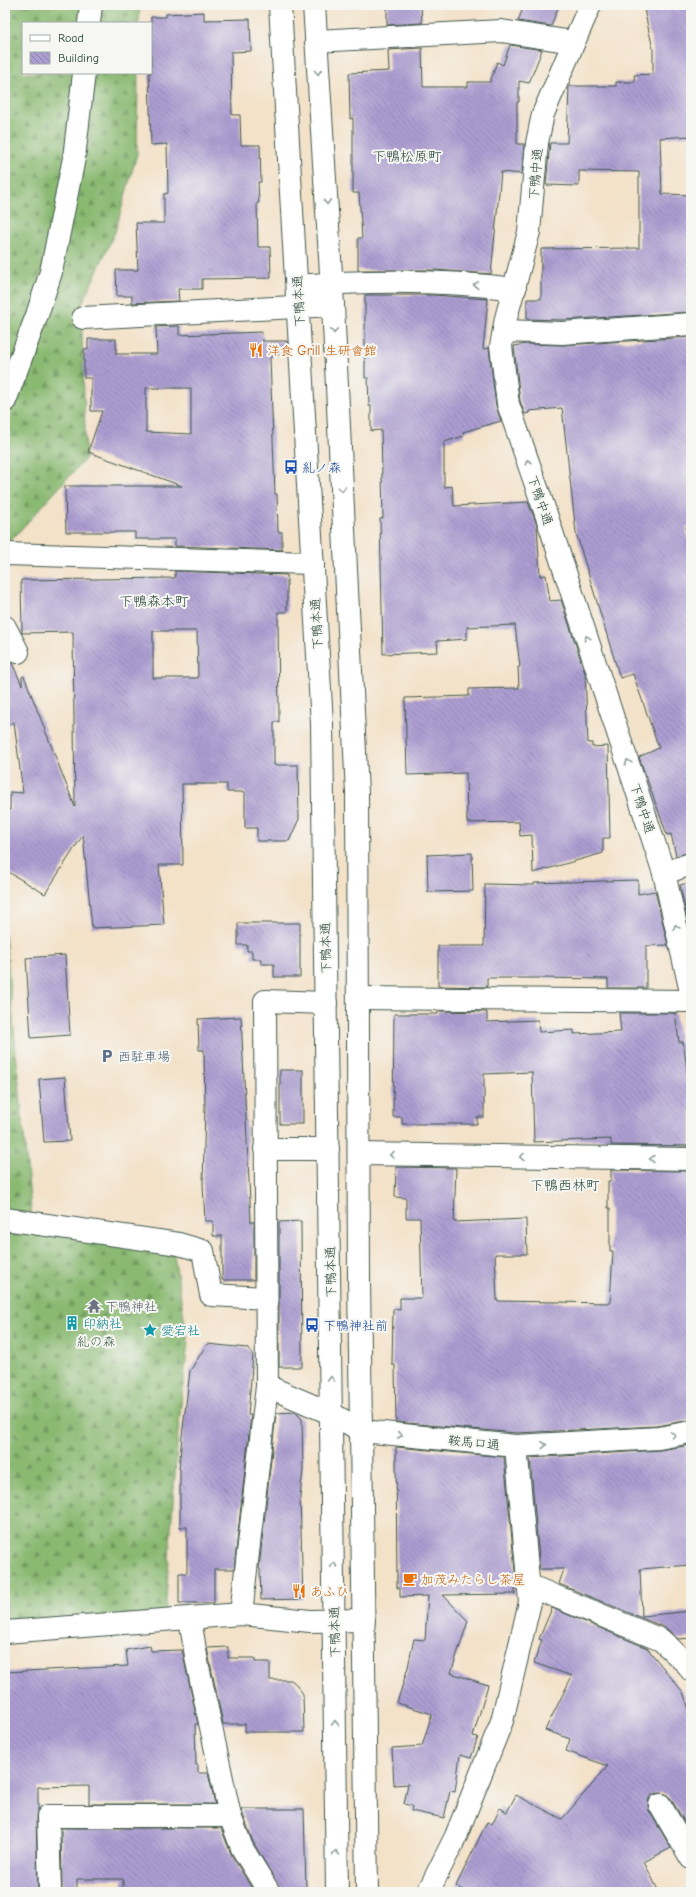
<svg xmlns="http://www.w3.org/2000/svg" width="696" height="1897" font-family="'Comic Neue','Klee One',sans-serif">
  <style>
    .forest { fill: url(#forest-firs); stroke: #547b53 }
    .building { fill: url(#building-back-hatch); fill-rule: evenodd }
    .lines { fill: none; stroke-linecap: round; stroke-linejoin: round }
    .minor-casing { stroke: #3f564a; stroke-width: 24 }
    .major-casing { stroke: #3f564a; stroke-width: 24 }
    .minor { stroke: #fff; stroke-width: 22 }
    .major { stroke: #fff; stroke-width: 22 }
    .oneway { stroke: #8f9e9a }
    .labels { text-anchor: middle; stroke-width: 4; stroke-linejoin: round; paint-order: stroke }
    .street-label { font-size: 13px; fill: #1f3d34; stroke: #f6f6f2 }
    .food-label { font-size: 13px; fill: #c56008; stroke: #f6f6f2; text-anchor: start }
    .transit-label { font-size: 13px; fill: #164399; stroke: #f6f6f2; text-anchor: start }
    .service-label { font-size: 13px; fill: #4e5e75; stroke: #f6f6f2; text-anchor: start }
    .worship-label { font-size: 13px; fill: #5b616d; stroke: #f6f6f2; text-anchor: start }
    .culture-label { font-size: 13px; fill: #0d838f; stroke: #f6f6f2; text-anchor: start }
    .park-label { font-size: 13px; fill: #3c5c44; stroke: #f6f6f2 }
    .neighbourhood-label { font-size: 14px; fill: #1f3d34; stroke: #f6f6f2 }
  </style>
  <defs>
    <pattern id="forest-firs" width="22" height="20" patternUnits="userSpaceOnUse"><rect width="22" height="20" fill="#8ab972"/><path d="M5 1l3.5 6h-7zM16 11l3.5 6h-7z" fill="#70985e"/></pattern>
    <pattern id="building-back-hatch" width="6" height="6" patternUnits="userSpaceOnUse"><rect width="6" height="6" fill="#ac9dd1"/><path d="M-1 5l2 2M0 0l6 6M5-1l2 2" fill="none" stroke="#8b81aa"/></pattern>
  </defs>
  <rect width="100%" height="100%" fill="#f6f6f2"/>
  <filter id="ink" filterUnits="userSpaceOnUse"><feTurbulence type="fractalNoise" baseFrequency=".025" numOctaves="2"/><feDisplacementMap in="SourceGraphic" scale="8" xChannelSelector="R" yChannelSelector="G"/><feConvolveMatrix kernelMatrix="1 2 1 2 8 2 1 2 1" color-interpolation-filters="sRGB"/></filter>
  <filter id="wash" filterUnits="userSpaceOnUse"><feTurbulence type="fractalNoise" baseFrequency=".012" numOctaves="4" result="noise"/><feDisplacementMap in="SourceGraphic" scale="16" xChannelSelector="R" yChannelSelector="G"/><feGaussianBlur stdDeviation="0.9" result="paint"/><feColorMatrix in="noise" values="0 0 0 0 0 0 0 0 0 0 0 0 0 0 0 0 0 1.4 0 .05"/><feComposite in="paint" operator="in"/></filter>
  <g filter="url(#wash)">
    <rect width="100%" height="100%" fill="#f3e1c8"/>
    <g class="forest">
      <polygon points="5,5 140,5 139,23 23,23 23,73 138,73 137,154 115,232 81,306 86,458 5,547"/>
      <polygon points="5,935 32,1220 171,1236 188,1342 178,1433 165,1614 5,1622"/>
    </g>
    <g id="blocks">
      <g class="building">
        <polygon points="387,5 421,5 422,23 387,25"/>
        <polygon points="524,5 559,5 551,26 518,21"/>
        <polygon points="643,5 691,5 691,136 660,138 662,194 691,195 691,312 562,320 527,319 527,299 541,299 541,249 639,248 639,172 579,171 579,186 546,185 550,143 567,143 569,86 616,86 616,82 635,82 634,75 653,74 653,49"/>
        <polygon points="204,12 204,20 250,19 251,51 231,52 232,115 240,115 241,145 260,145 261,182 258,182 259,203 257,203 258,247 270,247 271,278 202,279 202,289 178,289 179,301 132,303 132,296 117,296 116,270 138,270 136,223 164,223 164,194 168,193 167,144 151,145 149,73 151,73 151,17 166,17 166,14"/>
        <polygon points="510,45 542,50 529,83 519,81 519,102 517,102 517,144 524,144 522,174 501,172 491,274 434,270 358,270 358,238 362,238 359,193 353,193 353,118 350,119 349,73 389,71 388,50 422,48 423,87 468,87 468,82 490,82 497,62 503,65"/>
        <polygon points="365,295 433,295 488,299 483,349 489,348 496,406 501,421 463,432 464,436 444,442 444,487 452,486 454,506 528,502 537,525 540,576 546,575 550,601 561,600 585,673 588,743 592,743 592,747 608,746 610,838 603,838 603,853 533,873 532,835 520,836 519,822 467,823 466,773 407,775 405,698 469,696 469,689 519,688 518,667 520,667 515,625 467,627 467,639 437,641 438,652 383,654 380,519 383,518 381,430 371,431 371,406 369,406 368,378 365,378"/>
        <path d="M 179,326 L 179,335 L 262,332 L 263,341 L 287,341 L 288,349 L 270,358 L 275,494 L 277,494 L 278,532 L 282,532 L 282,550 L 175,546 L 175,539 L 135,539 L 135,532 L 66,532 L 65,486 L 182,486 L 88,452 L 102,411 L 91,411 L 91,378 L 84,378 L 84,349 L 88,349 L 88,339 L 116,339 L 116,354 L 157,354 L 156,327 ZM 146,388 L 191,388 L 191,434 L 146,432 Z"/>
        <polygon points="691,337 691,525 686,527 691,548 691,852 676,856 671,834 667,835 639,757 659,748 633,674 620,678 576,533 562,408 529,411 529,413 525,414 520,401 514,346 527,344 563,345"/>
        <path d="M 175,571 L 287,575 L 287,612 L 278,612 L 279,722 L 274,722 L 274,765 L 298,765 L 299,819 L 289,841 L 257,841 L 257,828 L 245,828 L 245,792 L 227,792 L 227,784 L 182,784 L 183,865 L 159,865 L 164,925 L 92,928 L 83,835 L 45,894 L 5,870 L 5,809 L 10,810 L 10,792 L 23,793 L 14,722 L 5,726 L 5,654 L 12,663 L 22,685 L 22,677 L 24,676 L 75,807 L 73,632 L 22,633 L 21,580 L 175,578 ZM 153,631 L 197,631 L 198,678 L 153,678 Z"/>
        <polygon points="472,853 473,891 428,892 427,855"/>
        <polygon points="638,880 638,894 655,891 668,945 646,946 646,988 608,988 608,979 536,978 487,978 487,987 438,986 438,946 484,946 485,884 534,885 534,883"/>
        <polygon points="691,882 691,936 680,885"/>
        <polygon points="238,923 300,923 300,977 274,977 274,964 261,964 261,959 252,959 252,951 247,951 247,945 238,945"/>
        <polygon points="65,955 70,1035 31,1038 26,958"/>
        <polygon points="438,1011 487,1012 487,1022 538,1020 539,1032 574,1030 574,1034 621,1032 619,1013 675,1013 679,1042 683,1042 686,1062 691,1109 691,1146 611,1145 611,1139 534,1142 532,1072 484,1074 484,1117 477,1117 477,1124 402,1124 402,1117 393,1117 394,1014 438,1014"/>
        <polygon points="241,1017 251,1222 254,1222 254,1280 222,1280 222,1236 213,1236 213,1221 205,1221 203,1184 205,1108 204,1050 199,1050 198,1019"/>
        <rect x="280" y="1070" width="23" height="54"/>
        <polygon points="65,1077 70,1141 44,1142 39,1079"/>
        <polygon points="396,1167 456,1168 454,1222 526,1219 527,1254 495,1254 497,1301 610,1303 613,1251 610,1251 610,1208 608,1208 608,1181 611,1181 611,1170 691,1171 691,1420 657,1426 516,1433 396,1422 395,1365 392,1365 393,1309 400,1310 400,1298 422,1298 420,1218 406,1218 406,1198 395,1197"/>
        <polygon points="301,1221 302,1367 279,1367 279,1222"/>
        <polygon points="207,1344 247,1348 253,1355 248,1415 251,1415 234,1569 214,1569 214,1603 179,1603 179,1573 187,1573 187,1527 180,1527 180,1469 179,1469 182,1436 190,1371"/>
        <polygon points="295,1412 302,1419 303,1470 300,1496 303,1599 261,1600 260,1569 259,1569 276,1413"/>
        <polygon points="691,1445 691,1565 640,1569 642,1616 691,1611 691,1638 678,1639 666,1628 559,1584 564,1569 540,1569 530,1458 660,1450"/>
        <polygon points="396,1447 504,1457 515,1571 515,1594 443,1595 468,1621 451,1673 488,1685 473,1736 478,1737 471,1758 460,1755 455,1792 450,1791 444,1818 411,1811 412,1806 404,1804 408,1784 394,1785 392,1748 422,1746 432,1714 397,1703 408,1667 414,1639 425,1640 428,1596 400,1597 400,1588 397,1588"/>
        <polygon points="552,1608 647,1648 683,1692 691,1715 691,1833 671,1799 666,1794 660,1793 653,1794 649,1798 648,1805 649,1811 671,1848 644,1862 659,1892 468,1892 456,1886 487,1822 492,1824 500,1808 507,1812 516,1795 562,1819 608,1766 566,1751 570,1739 545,1730 572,1676 534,1663 542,1640 539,1639"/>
        <polygon points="150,1646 151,1651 182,1650 198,1724 195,1724 196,1765 198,1765 198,1773 208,1773 215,1804 89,1804 89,1786 38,1787 38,1809 36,1816 38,1892 5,1892 5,1672 128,1666 126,1650"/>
        <polygon points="228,1647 228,1658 255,1658 255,1662 270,1662 270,1680 291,1680 296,1684 303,1694 304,1732 245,1732 245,1724 223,1724 207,1648"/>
        <polygon points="241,1809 304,1809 306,1890 281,1890 253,1842"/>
        <polygon points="61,1828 221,1828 231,1854 254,1892 123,1891 123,1879 77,1879 77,1892 62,1892"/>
      </g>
    </g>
  </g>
  <g filter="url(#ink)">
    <use href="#blocks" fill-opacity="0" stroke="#3f564a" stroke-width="1"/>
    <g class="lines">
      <defs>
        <g id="minor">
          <polyline points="590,5 543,114 537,143 529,232 506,318 501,346 508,404 546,514 664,873 691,992"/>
          <polyline points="89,23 91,5"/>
          <polyline points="316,41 501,31 573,42"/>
          <path d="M 297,286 C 369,280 443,280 515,289"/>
          <polyline points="83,318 333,305"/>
          <polyline points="504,331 562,333 691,324"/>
          <polyline points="5,401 37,315 51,272 74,158 84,73"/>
          <polyline points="5,554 313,563"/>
          <polyline points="5,627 18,652"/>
          <polyline points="664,873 691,864"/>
          <polyline points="358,998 691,1001"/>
          <polyline points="265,1149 328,1149"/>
          <polyline points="359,1154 691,1159"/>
          <polyline points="5,1219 179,1244 203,1251 211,1295 266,1298"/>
          <polyline points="267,1386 332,1414 362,1431 516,1446 659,1438 691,1432"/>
          <polyline points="528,1585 661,1640 689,1666 691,1670"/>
          <polyline points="241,1614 267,1386 265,1001 326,1003"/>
          <polyline points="190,1619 197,1662 230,1816 242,1848 269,1892"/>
          <polyline points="5,1632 241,1614 310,1621 364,1620"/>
          <polyline points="660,1805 691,1858"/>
          <polyline points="50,1892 48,1816 230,1816"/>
          <polyline points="428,1892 456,1836 502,1721 530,1602 516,1446"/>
        </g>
        <g id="major">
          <polyline points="280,5 322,724 337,1892"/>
          <polyline points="314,5 333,305 357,793 359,1277 367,1892"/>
        </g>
      </defs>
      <use href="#minor" class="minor-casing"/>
      <use href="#major" class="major-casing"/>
      <use href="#minor" class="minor"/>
      <use href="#major" class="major"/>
    </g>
    <defs><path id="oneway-chevron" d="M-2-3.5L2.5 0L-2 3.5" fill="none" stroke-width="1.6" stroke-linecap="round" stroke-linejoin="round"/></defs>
    <g class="oneway">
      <use href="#oneway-chevron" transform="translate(318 72) rotate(86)"/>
      <use href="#oneway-chevron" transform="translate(327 202) rotate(87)"/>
      <use href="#oneway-chevron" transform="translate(476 285) rotate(-177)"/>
      <use href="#oneway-chevron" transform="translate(334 331) rotate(87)"/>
      <use href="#oneway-chevron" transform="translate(528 462) rotate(-109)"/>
      <use href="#oneway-chevron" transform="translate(342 489) rotate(87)"/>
      <use href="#oneway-chevron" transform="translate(587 638) rotate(-108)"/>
      <use href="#oneway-chevron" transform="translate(628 762) rotate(-108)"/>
      <use href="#oneway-chevron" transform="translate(676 927) rotate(-103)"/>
      <use href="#oneway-chevron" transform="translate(392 1155) rotate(-179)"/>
      <use href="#oneway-chevron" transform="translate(522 1157) rotate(-179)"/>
      <use href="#oneway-chevron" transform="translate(652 1159) rotate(-179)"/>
      <use href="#oneway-chevron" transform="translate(331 1379) rotate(-91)"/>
      <use href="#oneway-chevron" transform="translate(400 1435) rotate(6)"/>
      <use href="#oneway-chevron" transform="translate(673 1435) rotate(-10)"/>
      <use href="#oneway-chevron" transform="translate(544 1445) rotate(-3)"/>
      <use href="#oneway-chevron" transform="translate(334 1565) rotate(-91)"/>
      <use href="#oneway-chevron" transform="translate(335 1723) rotate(-91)"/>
      <use href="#oneway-chevron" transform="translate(336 1853) rotate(-91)"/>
    </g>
  </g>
  <defs>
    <symbol id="restaurant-bare" viewBox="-9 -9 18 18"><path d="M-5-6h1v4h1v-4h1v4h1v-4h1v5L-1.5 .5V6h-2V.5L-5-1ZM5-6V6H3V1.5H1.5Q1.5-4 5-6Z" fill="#e8710a" stroke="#f6f6f2" stroke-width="2.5" paint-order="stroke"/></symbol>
    <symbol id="bus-bare" viewBox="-9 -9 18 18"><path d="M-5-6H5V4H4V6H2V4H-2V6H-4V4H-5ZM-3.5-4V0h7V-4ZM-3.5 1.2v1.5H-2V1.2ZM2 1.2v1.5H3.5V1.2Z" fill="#1a4fb4" stroke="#f6f6f2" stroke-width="2.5" paint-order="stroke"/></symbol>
    <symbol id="parking-bare" viewBox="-9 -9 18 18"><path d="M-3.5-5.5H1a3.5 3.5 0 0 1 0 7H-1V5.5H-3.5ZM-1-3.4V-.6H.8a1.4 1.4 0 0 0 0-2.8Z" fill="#5c6f8a" stroke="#f6f6f2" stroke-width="2.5" paint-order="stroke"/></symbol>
    <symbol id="temple-bare" viewBox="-9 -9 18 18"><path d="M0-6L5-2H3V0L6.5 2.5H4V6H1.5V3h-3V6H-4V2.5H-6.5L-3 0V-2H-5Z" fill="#6b7280" stroke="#f6f6f2" stroke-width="2.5" paint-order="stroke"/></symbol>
    <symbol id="building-bare" viewBox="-9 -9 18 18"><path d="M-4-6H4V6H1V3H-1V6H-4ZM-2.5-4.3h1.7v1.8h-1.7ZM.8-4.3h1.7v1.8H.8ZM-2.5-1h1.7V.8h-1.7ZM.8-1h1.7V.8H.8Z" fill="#0f9aa8" stroke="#f6f6f2" stroke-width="2.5" paint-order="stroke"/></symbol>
    <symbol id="sight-bare" viewBox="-9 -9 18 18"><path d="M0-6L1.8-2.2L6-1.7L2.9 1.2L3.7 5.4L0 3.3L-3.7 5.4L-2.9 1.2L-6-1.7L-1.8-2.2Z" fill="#0f9aa8" stroke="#f6f6f2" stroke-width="2.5" paint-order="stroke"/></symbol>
    <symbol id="cafe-bare" viewBox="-9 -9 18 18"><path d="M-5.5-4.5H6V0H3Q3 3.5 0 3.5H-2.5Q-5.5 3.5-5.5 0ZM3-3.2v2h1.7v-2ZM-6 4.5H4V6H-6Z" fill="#e8710a" stroke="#f6f6f2" stroke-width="2.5" paint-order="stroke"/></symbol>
  </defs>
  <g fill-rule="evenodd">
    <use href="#restaurant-bare" x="246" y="340" width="20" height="20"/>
    <use href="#bus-bare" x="281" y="457" width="20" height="20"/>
    <use href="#parking-bare" x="97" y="1046" width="20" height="20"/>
    <use href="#temple-bare" x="84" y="1296" width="20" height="20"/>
    <use href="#building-bare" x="62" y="1313" width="20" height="20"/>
    <use href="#bus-bare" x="302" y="1315" width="20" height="20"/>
    <use href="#sight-bare" x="140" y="1320" width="20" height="20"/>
    <use href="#cafe-bare" x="400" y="1569" width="20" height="20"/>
    <use href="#restaurant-bare" x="289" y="1581" width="20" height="20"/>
  </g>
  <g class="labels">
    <g class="street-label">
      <text transform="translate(535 174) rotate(-85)" y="5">下鴨中通</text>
      <text transform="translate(298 301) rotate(-93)" y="5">下鴨本通</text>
      <text transform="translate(541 500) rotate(71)" y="5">下鴨中通</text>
      <text transform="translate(316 624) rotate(-93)" y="5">下鴨本通</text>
      <text transform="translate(643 808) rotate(72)" y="5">下鴨中通</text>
      <text transform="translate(325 948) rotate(-91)" y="5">下鴨本通</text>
      <text transform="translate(330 1272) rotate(-91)" y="5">下鴨本通</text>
      <text transform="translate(474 1442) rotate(6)" y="5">鞍馬口通</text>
      <text transform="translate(334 1632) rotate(-91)" y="5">下鴨本通</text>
    </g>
    <g class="food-label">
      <text x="267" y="355">洋食 Grill 生研會館</text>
      <text x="421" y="1584">加茂みたらし茶屋</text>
      <text x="310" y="1596">あふひ</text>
    </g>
    <g class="transit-label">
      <text x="302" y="472">糺ノ森</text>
      <text x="323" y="1330">下鴨神社前</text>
    </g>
    <g class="service-label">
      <text x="118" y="1061">西駐車場</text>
    </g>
    <g class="worship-label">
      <text x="105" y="1311">下鴨神社</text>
    </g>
    <g class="culture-label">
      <text x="83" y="1328">印納社</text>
      <text x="161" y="1335">愛宕社</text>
    </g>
    <g class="park-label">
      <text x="96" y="1346">糺の森</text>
    </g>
    <g class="neighbourhood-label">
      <text x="407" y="161">下鴨松原町</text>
      <text x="154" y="606">下鴨森本町</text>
      <text x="565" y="1190">下鴨西林町</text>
    </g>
  </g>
  <rect width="696" height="1897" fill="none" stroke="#f6f6f2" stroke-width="20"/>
  <rect x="22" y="22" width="130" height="52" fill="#f6f6f2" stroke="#a0aca6"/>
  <rect x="30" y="35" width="20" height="6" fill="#ffffff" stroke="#a0aca6"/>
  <text x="58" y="42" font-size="12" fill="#1f3d34">Road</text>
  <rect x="30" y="52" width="20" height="12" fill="url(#building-back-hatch)" stroke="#a0aca6"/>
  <text x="58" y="62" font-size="12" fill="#1f3d34">Building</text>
</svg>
